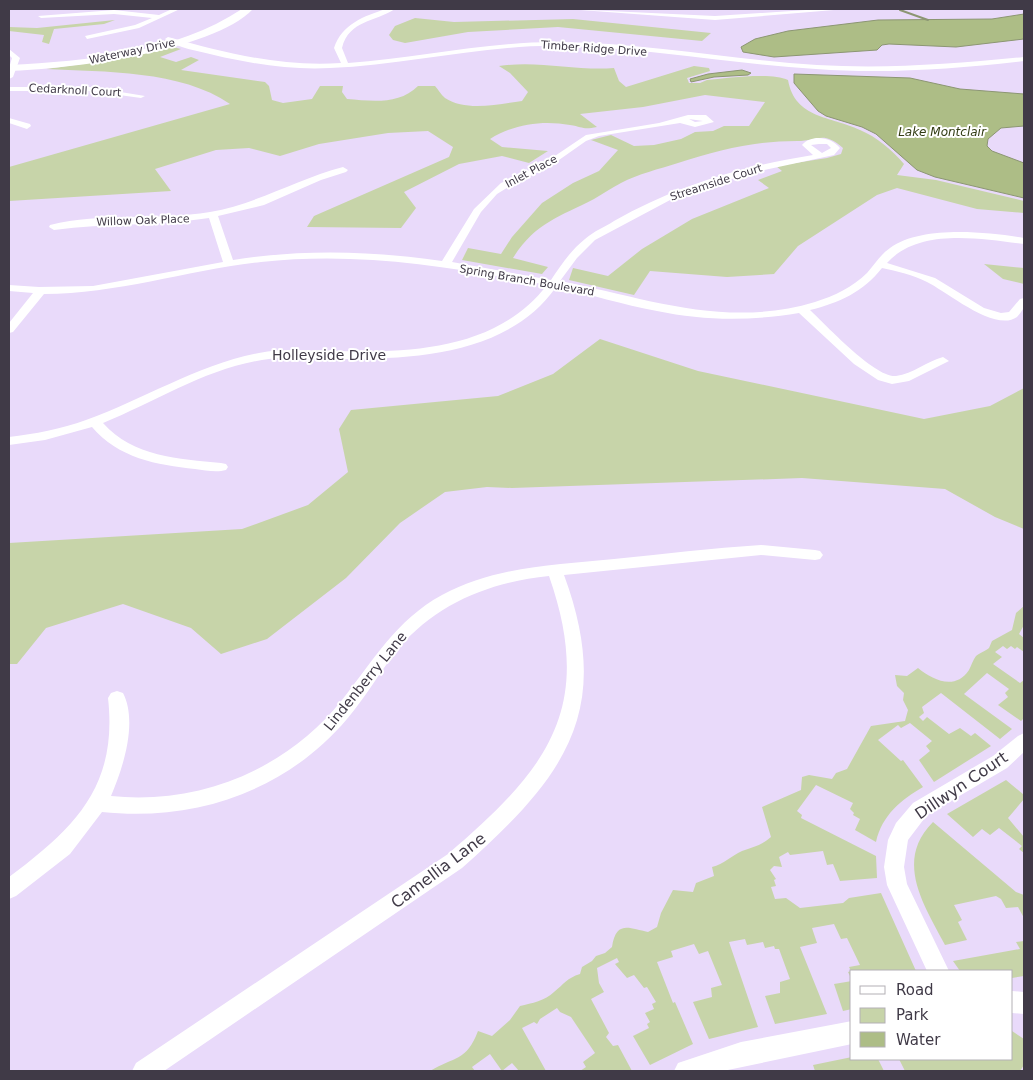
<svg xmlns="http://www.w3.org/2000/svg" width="1033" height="1080" font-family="'DejaVu Sans',sans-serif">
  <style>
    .green { fill: #c7d4a9 }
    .water { fill: #adbd86; stroke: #8c9673 }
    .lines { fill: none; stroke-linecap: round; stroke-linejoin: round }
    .stream { stroke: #8c9673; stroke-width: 2 }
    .street { fill: #fff; fill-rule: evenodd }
    .secondary { fill: #fff; fill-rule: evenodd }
    .labels { text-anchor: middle; stroke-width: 4; stroke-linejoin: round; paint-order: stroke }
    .far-street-label { font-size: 11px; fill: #403a47; stroke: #fff }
    .far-water-label { font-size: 12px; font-style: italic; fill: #323c13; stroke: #fff }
    .street-label { font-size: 14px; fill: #403a47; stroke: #fff }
    .near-street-label { font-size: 16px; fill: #403a47; stroke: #fff }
  </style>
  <rect width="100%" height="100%" fill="#e9dafa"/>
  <g class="green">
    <polygon points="415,18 454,22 573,19 711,33 702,41 558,27 468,32 405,43 393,40 389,35 395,26"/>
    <polygon points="115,20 104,24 54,29 49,44 42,42 44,35 9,31 9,27 37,28"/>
    <path d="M 173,47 L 181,49 L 160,57 L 176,62 L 191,57 L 199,60 L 181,70 L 265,82 L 269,86 L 272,100 L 283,103 L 312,99 L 320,86 L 343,86 L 342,92 L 347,99 C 372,101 399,105 418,86 L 435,86 C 438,89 441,95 445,98 C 466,112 499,104 522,101 L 528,92 L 510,73 L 499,66 C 538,60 576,71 614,68 L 619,81 L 626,87 L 694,66 L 709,68 L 710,71 L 687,78 L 689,83 L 700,83 L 707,80 C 727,78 771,72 788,80 C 795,119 831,116 860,130 C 877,137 892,150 904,164 L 897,175 L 936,180 L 1024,201 L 1024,213 L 977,209 L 897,188 L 877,195 L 798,246 L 774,274 L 727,277 L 650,271 L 634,295 L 569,280 L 573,268 L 608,276 L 642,249 L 692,219 L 769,188 L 758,180 L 782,171 L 776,166 L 827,158 L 841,154 L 843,148 C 823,130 818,141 797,141 C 754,141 719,150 678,163 C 659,169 638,174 621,183 C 611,188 603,194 594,199 C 559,217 535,223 513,258 L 548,267 L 542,274 L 462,260 L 468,248 L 501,254 L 512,237 L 542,203 L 573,183 L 599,171 L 618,150 L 591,140 L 611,135 L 634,146 L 654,145 L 681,139 L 695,132 L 713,131 L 724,126 L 749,126 L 765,102 L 705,95 L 643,107 L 580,114 L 597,127 C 583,130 583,127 570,125 C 543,120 514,124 490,139 L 502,147 L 548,151 L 529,163 L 502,156 L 459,164 L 404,192 L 416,208 L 401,228 L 307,227 L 314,216 L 449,157 L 453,147 L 428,131 L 388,133 L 319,144 L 280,156 L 249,148 L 216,150 L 155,169 L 171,191 L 9,201 L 9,167 L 230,104 C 181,70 104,72 46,69 L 104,61 Z"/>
    <polygon points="984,264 1024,268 1024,284 1003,279"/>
    <polygon points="600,339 698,371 924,419 990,406 1024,388 1024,529 995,517 945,489 802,478 512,488 487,487 445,492 400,523 346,578 267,639 221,654 191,628 123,604 46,628 17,664 9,664 9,543 242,529 308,505 348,472 339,429 351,410 498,396 553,374"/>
    <path d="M 1024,606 L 1024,625 L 1019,634 L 1024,638 L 1024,652 L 1017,647 L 1015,649 L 1011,646 L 1007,649 L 1003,646 L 995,652 L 1002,657 L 993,664 L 1020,683 L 1024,680 L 1024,718 L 1021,721 L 998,705 L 1008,697 L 1005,693 L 1009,689 L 987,673 L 964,694 L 1012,729 L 1000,739 L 941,693 L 922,707 L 924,713 L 919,717 L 923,721 L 927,717 L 949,734 L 960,728 L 971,736 L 975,733 L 991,746 L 934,782 L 919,760 L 930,751 L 926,746 L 932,741 L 910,723 L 901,728 L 898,725 L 878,740 L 901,761 L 903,760 L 923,787 C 901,800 882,815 876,842 L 855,830 L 860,819 L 853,815 L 854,813 L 850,809 L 853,803 L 816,785 L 797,811 L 802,815 L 801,818 L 876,856 L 877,878 L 840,881 L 833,864 L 827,865 L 823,851 L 790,855 L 788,852 L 779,857 L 782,867 L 774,866 L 770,870 L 776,879 L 774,880 L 776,886 L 771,887 L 775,899 L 786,898 L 800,908 L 843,903 L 849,898 L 881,893 L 916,971 L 852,971 L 852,980 L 848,972 L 851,971 L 849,967 L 860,965 L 847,938 L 841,939 L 834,924 L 812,928 L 817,943 L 800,947 L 827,1014 L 775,1024 L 765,996 L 780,993 L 780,982 L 790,979 L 779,949 L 775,949 L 774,946 L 765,948 L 763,942 L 747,945 L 745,939 L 729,942 L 758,1027 L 709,1039 L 693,1002 L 712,997 L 711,988 L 722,985 L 708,951 L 699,954 L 694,944 L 671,951 L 673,957 L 657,962 L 673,1003 L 675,1002 L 693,1044 L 650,1065 L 633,1036 L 649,1028 L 647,1024 L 650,1022 L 645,1013 L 654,1009 L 652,1004 L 656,1002 L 647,987 L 644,988 L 634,975 L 627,978 L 615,964 L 619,962 L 617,958 L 597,968 L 599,983 L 604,992 L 591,999 L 609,1033 L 606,1037 L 613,1046 L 618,1045 L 632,1071 L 580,1071 L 586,1067 L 583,1062 L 595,1053 L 571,1017 L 560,1012 L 557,1008 L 540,1019 L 537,1024 L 534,1022 L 522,1028 L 546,1071 L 519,1071 L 512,1063 L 502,1071 L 490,1054 L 472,1067 L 475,1071 L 430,1071 C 455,1056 466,1062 478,1031 L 492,1036 L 510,1020 L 520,1006 C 532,1003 545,1001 554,992 C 564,984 567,978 580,974 L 582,967 L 592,961 L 596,956 L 605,953 L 612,947 C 616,920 629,928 648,932 L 657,927 L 661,913 L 673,890 L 693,892 L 696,883 L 714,876 L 712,867 C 724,864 731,856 742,851 C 753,847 762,845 771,837 L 762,807 L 801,790 L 802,777 L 809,775 L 832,779 L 836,773 L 847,769 L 871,726 L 905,721 L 908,710 L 903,700 L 904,693 L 897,686 L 895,675 L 907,676 L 918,668 C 933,680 955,691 969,670 C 971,666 973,660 976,656 C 979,653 986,651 989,648 L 992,641 L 1012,630 L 1016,613 Z"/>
    <polygon points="1006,780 1024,795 1024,799 1008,818 1024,837 1024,853 1019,849 1022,846 999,828 990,835 982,829 973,837 947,814"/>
    <path d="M 933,822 L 1016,892 L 1024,895 L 1024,918 L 1018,907 L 1006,908 L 1001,899 L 996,896 L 954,905 L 962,920 L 958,922 L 967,940 L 945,945 C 924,905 894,861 933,822 Z"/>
    <polygon points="1024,941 1024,976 1012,978 1012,971 960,971 953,961 1020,949 1016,942"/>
    <polygon points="852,981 852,1009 843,1011 834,984"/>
    <polygon points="1012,1031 1024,1039 1024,1065 1020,1071 905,1071 899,1059 1012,1059"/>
    <polygon points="852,1057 852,1059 878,1059 884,1071 815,1071 813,1065"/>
  </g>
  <g class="water">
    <polygon points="1024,14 1024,39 956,47 889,44 882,45 877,50 774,57 743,52 741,47 755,39 788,31 878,20 992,19"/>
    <polygon points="742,70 751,73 748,75 714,77 691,82 690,79 708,74"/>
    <polygon points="794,74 910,78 960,89 1024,94 1024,126 1001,128 988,139 987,146 992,151 1024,163 1024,198 935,177 917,170 876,134 862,127 826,116 818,111 794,83"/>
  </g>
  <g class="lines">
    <polyline class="stream" points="900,10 928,20"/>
    <g class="street">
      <polygon points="172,9 180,9 139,28 87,39 85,36 135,25 152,18 114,14 41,18 38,16 114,10 159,15"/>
      <path d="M 386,9 L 395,9 C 375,22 349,20 342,48 L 348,63 C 419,58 489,41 562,42 C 647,43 732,60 817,65 C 886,69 955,64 1024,57 L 1024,61 C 955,69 885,74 816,69 C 732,64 649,48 564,46 C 485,44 409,65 330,68 C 291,70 252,64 214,55 C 198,51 178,48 165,39 L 168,37 C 226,53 280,67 341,63 L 334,48 C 342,24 364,16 386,9 Z"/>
      <polygon points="567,9 715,16 821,9 834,10 715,20"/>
      <polygon points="9,49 20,58 13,77 9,79 9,68 12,58 9,55"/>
      <polygon points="9,87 90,87 145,96 141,98 90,91 9,91"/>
      <path d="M 688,115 L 706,115 L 714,122 L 695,127 L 680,123 L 599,136 L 586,141 L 549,167 L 513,184 L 497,194 L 481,212 L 452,262 L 551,280 C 561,265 571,250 585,239 C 594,231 605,227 614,221 C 676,186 743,166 813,155 L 802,145 C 812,134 831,137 840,148 L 834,155 L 746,174 L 672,199 L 595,240 L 577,258 L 560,281 C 646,298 726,329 815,302 C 834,296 853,287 867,273 C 875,264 880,255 890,248 C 922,225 987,232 1024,238 L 1024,244 C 982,239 919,227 887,263 L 935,278 L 984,308 L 1001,313 L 1009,312 L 1020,299 L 1024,298 L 1024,308 C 1022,310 1020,314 1017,317 C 995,333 946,291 927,282 C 913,275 897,271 882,268 C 863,292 839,303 810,310 C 826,325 875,378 896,376 C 913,374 927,361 943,357 L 949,361 L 909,381 L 892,384 L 878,380 L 854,364 L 799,313 C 752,321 704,321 657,311 C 623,305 590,294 556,287 C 510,353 419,359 345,359 C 318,358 289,355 262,360 C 205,369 155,402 103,423 C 133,457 179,459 221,463 L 226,464 L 228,467 L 226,470 C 216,473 205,470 195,469 C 157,465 118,458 92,427 L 45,440 L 9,445 L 9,437 C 35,434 61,429 86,420 C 145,399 197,365 259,353 C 284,348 310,351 335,351 C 409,353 497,350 547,285 C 452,267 358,251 261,262 C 188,270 118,294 44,294 L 13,332 L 9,333 L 9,323 L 33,293 L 9,291 L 9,285 L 39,287 L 93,286 L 223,262 L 209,218 C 158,226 106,223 54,230 L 49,227 L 50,225 C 102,212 157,221 210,212 C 257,204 297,179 343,167 L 348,170 L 346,172 L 321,180 L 264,205 L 218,216 L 233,260 C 303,249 373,251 442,261 L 474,209 L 501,183 L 543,164 L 586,135 L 659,123 ZM 689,119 L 703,121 L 695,122 ZM 819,144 L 827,144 L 831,148 L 822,153 L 811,145 Z"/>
      <polygon points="9,118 30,124 31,126 27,129 9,123"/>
      <path d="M 761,545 L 815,550 L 820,551 L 823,555 L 820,559 L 815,560 L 761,555 L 564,575 C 615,713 563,778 462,868 L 164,1071 L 132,1071 L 136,1063 L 448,854 C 546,770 596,710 549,576 C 491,582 437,603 399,648 C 380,671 366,697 347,719 C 286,791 195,822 102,812 L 70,854 L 16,896 L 9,899 L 9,877 C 75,828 118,786 108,698 L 111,693 L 117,691 L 123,693 C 138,722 123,768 111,796 C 199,805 286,770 342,700 C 373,661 396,620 442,595 C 496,566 555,565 614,559 C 663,554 712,548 761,545 Z"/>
      <polygon points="1024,733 1024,752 1007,768 927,815 908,840 904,867 907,884 949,971 927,971 887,885 884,867 888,840 896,823 913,803 993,756 1018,736"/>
      <polygon points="1012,991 1024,992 1024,1014 1012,1013"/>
      <polygon points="852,1021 852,1044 723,1071 674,1071 678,1063 741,1042"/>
    </g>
    <path class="secondary" d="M 242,9 L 253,9 C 212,52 67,69 9,71 L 9,65 C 88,61 175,53 242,9 Z"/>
  </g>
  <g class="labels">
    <g class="far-street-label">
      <text transform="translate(594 48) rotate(4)" y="4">Timber Ridge Drive</text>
      <text transform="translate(132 51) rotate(-12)" y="4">Waterway Drive</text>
      <text transform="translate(75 90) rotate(3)" y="4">Cedarknoll Court</text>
      <text transform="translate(531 171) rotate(-28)" y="4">Inlet Place</text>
      <text transform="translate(716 182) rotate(-18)" y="4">Streamside Court</text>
      <text transform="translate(143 220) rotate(-2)" y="4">Willow Oak Place</text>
      <text transform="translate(527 280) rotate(10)" y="4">Spring Branch Boulevard</text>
    </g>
    <g class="far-water-label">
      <text x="942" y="136">Lake Montclair</text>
    </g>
    <g class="street-label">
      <text x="329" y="360">Holleyside Drive</text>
      <text transform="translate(365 681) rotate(-51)" y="5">Lindenberry Lane</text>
    </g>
    <g class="near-street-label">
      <text transform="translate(961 785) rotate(-34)" y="6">Dillwyn Court</text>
      <text transform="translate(438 870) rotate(-37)" y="6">Camellia Lane</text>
    </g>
  </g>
  <rect width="1033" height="1080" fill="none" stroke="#403a47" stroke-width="20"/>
  <rect x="850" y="970" width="162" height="90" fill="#ffffff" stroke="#b3b0b5"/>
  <rect x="860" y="986" width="25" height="8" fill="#ffffff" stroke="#b3b0b5"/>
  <text x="896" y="995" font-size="15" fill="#403a47">Road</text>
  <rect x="860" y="1008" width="25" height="15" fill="#c7d4a9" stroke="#b3b0b5"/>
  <text x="896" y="1020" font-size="15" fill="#403a47">Park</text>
  <rect x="860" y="1032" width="25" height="15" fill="#adbd86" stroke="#b3b0b5"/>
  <text x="896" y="1045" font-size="15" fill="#403a47">Water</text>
</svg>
